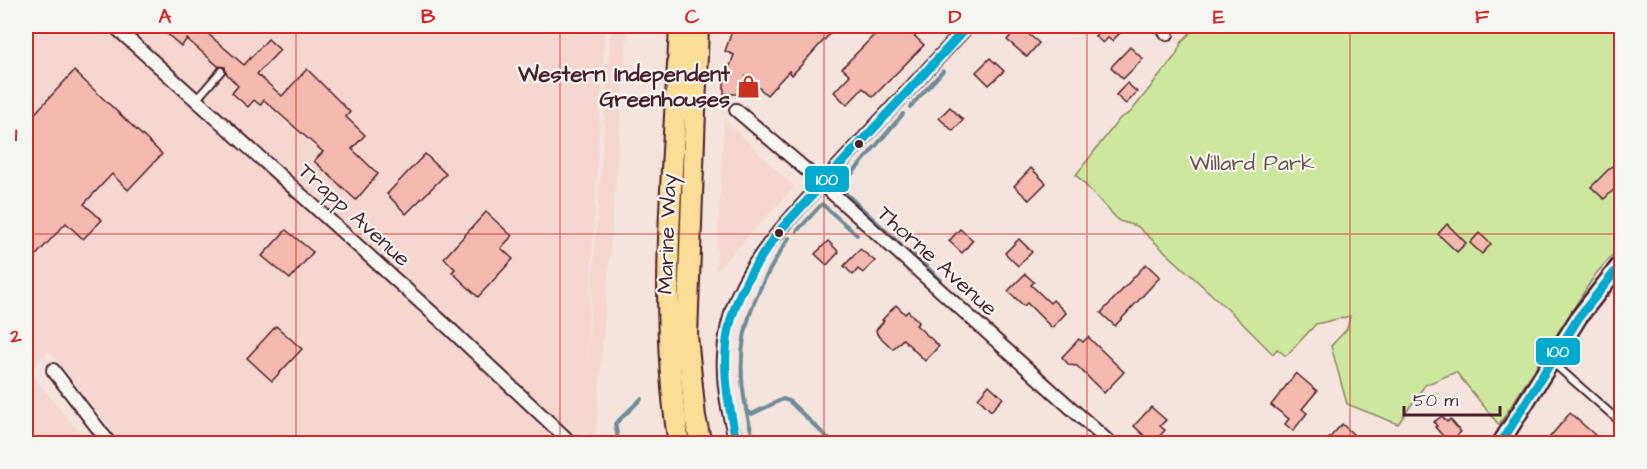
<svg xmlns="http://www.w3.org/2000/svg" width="1647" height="469" font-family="'Architects Daughter',sans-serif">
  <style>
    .built { fill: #f5d7d0 }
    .green { fill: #cde89e; stroke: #8c8464; stroke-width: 1.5 }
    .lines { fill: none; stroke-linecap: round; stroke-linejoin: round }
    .stream { stroke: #6d8c98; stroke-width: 4 }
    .building { fill: #f4b9af; stroke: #4a1f2b; stroke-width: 1.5 }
    .service-casing { stroke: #4a1f2b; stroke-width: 10 }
    .minor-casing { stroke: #4a1f2b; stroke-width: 16 }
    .tertiary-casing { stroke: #4a1f2b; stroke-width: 20 }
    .primary-casing { stroke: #4a1f2b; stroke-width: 24 }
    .path { stroke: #4a1f2b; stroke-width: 2; stroke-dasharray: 6 4.5; stroke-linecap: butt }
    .service { stroke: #f6f6f2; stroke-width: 6 }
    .minor { stroke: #f6f6f2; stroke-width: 12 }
    .tertiary { stroke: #f6f6f2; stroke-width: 15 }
    .primary { stroke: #fdde96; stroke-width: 20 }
    .bus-1-casing { stroke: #f6f6f2; stroke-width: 14 }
    .bus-1 { stroke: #00a9ce; stroke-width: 9 }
    .grid { fill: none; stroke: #d62828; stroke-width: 1.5; stroke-opacity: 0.55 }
    .bus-dot { fill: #4a1f2b; stroke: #f6f6f2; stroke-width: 2 }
    .labels { text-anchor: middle; stroke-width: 4.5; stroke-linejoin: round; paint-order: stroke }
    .poi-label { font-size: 22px; font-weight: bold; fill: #4a1f2b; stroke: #f6f6f2; text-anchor: end }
    .park-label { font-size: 22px; fill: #6b5148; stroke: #f6f6f2 }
    .street-label { font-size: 22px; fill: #4a1f2b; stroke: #f6f6f2 }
    .line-badge { stroke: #f6f6f2; stroke-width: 2 }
    .badge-label { font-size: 16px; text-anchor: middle; font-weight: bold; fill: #fff }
    .neatline { fill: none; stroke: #d62828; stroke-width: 2 }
    .grid-label { font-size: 20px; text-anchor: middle; font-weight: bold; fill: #d62828 }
  </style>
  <rect width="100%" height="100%" fill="#f5e4de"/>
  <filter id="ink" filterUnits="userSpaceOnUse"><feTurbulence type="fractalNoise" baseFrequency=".0167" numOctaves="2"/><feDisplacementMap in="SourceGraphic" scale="12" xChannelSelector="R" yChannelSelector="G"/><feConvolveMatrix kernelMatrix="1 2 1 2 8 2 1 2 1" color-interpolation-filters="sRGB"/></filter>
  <g filter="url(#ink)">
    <g class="built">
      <polygon points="26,26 605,26 586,371 611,26 628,26 595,443 585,443 586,435 582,432 572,444 122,443 49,351 28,371 89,443 26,443"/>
      <polygon points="724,119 794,187 716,271"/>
    </g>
    <polygon class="green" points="1196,26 1621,26 1621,245 1595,275 1499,425 1456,372 1425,385 1398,424 1347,404 1331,346 1347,329 1350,316 1316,324 1286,356 1277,349 1273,354 1234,315 1137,226 1119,221 1076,175 1120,118 1130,113 1176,55 1181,43"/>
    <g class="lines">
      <g class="stream">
        <polyline points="910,107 943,71"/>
        <polyline points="797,231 822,204 857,235"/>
        <polyline points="901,245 840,188 903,114"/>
        <polyline points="910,252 941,280"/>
        <polyline points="746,410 752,414 783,399 789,401 834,444"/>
        <polyline points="619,444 615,424 641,399"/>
        <path d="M 755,444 C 729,358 741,312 789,238"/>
      </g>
    </g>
    <g class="building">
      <polygon points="158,26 199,26 244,65 268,39 280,50 257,74 282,96 307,69 350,112 346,117 365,135 352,149 378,174 356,200 314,161 323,152 264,100 260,105 254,100 248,107 232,93 238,86 226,73 225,67 218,66 187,39 181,46"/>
      <polygon points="734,26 802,26 807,31 812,26 837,26 792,75 789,71 767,95 746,76 739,94 724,94 724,83 734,55 725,51"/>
      <polygon points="883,26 904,26 924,45 873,97 863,88 847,105 834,92 850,75 842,68"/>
      <polygon points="1019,26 1039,43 1027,57 1007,40"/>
      <polygon points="1104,26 1116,26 1122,31 1112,41 1108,38 1103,43 1095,36"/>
      <polygon points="1130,47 1143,59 1123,79 1111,67"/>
      <polygon points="990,58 1004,71 989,85 976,72"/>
      <polygon points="74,71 162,154 128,190 112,174 84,204 102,220 83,239 66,223 26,266 26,123"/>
      <polygon points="1127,83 1137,92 1126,104 1116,95"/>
      <polygon points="950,107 963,120 953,131 939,118"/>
      <polygon points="425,154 446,174 406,214 387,194"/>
      <polygon points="1612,166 1622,175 1622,182 1604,199 1591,187"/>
      <polygon points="1031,168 1046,183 1029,200 1014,186"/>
      <polygon points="486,212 512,236 501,248 513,259 478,297 452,272 455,269 444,258"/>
      <polygon points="1447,224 1466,243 1457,252 1438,234"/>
      <polygon points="960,229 973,240 962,253 949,241"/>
      <polygon points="286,230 313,252 290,279 262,256"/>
      <polygon points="1479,233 1491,244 1482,254 1470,243"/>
      <polygon points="1019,239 1032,252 1018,266 1005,253"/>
      <polygon points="828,241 839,252 827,265 815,254"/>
      <polygon points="860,249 875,261 863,273 858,269 853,275 844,266"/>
      <polygon points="1146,264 1160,277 1115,326 1101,313"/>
      <polygon points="1025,274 1034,282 1031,285 1050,303 1053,300 1066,313 1052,328 1027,303 1024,306 1008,291"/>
      <polygon points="896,305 905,314 908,311 919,322 916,325 939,346 925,361 903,339 893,349 877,334 876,330 884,321 882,320"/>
      <polygon points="276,326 302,349 272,381 247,358"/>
      <polygon points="1088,337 1124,372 1104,393 1077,366 1069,365 1062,357 1079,339 1083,342"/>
      <polygon points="1296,373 1317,391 1302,409 1307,413 1293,431 1285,424 1289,419 1271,405"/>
      <polygon points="989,385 1003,398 991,411 978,398"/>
      <polygon points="1151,407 1166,420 1160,426 1165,430 1153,444 1134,426"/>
      <polygon points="1570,413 1595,435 1588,444 1555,444 1549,438"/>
      <polygon points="1442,416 1447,422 1450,419 1461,432 1449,443 1435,427 1437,426 1434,422"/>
      <polygon points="1342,424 1353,434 1344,444 1324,444"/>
    </g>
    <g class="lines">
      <defs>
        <g id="service">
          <polyline points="197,99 221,71"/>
          <polyline points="1552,362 1618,420"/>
          <polyline points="566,438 579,444"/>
        </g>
        <g id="minor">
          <polyline points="114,26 449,328 566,438 563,444"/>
          <polyline points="1161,26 1167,34"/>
          <polyline points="736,110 811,174 1111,444"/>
          <polyline points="53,370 110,444"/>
          <path d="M 737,444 C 696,307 755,256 841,163 C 883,117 926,71 968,26"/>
        </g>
        <polyline id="tertiary" points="1500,444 1579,317 1622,262"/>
        <g id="primary">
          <polyline points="698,26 687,336 695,417 701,444"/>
          <path d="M 679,444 C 657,311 674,160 680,26"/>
        </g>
      </defs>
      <use href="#service" class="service-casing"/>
      <use href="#minor" class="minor-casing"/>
      <use href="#tertiary" class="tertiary-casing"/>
      <use href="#primary" class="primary-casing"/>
      <polyline class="path" points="598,444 598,441 601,444"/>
      <use href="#service" class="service"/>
      <use href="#minor" class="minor"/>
      <use href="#tertiary" class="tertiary"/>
      <use href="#primary" class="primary"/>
      <defs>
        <g id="bus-1">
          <path d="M 737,444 C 715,348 722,305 783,227 L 968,26"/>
          <polyline points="1500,444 1579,317 1622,263"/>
        </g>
      </defs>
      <use href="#bus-1" class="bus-1-casing"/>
      <use href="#bus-1" class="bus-1"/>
    </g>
  </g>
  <path class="grid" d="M 296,26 L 296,444M 560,26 L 560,444M 824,26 L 824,444M 1087,26 L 1087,444M 1350,26 L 1350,444M 26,234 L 1622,234"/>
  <defs>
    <symbol id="shop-bare" viewBox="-9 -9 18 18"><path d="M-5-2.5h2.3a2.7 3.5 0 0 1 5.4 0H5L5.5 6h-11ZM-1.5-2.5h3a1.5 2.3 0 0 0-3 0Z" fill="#c8321e" stroke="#f6f6f2" stroke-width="2.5" paint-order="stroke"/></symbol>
  </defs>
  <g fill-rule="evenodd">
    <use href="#shop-bare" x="732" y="70" width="33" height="33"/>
  </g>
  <g class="bus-dot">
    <circle cx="859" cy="144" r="5"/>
    <circle cx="779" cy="233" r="5"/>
  </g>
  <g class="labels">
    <g class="poi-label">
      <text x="730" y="81">Western Independent<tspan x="730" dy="25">Greenhouses</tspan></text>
    </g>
    <g class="park-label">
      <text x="1252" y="170">Willard Park</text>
    </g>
    <g class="street-label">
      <text transform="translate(355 214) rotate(42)" y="8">Trapp Avenue</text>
      <text transform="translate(666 234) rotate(-88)" y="8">Marine Way</text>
      <text transform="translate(938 260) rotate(42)" y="8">Thorne Avenue</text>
    </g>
  </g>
  <g class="line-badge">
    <rect x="804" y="165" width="46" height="28" rx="6" fill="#00a9ce"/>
    <rect x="1535" y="337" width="46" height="29" rx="6" fill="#00a9ce"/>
  </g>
  <g class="badge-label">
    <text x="827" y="185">100</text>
    <text x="1558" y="357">100</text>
  </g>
  <rect width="1647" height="469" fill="none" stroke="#f6f6f2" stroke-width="66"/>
  <path d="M1404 406v9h96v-9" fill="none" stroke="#4a1f2b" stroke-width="3"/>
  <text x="1413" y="406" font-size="18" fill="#4a1f2b" stroke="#f6f6f2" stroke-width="4.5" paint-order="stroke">50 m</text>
  <rect x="33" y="33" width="1581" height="403" class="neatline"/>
  <g class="grid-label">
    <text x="165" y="23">A</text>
    <text x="428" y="23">B</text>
    <text x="692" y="23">C</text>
    <text x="955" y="23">D</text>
    <text x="1219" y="23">E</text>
    <text x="1482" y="23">F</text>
    <text x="16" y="141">1</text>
    <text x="16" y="342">2</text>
  </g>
</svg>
